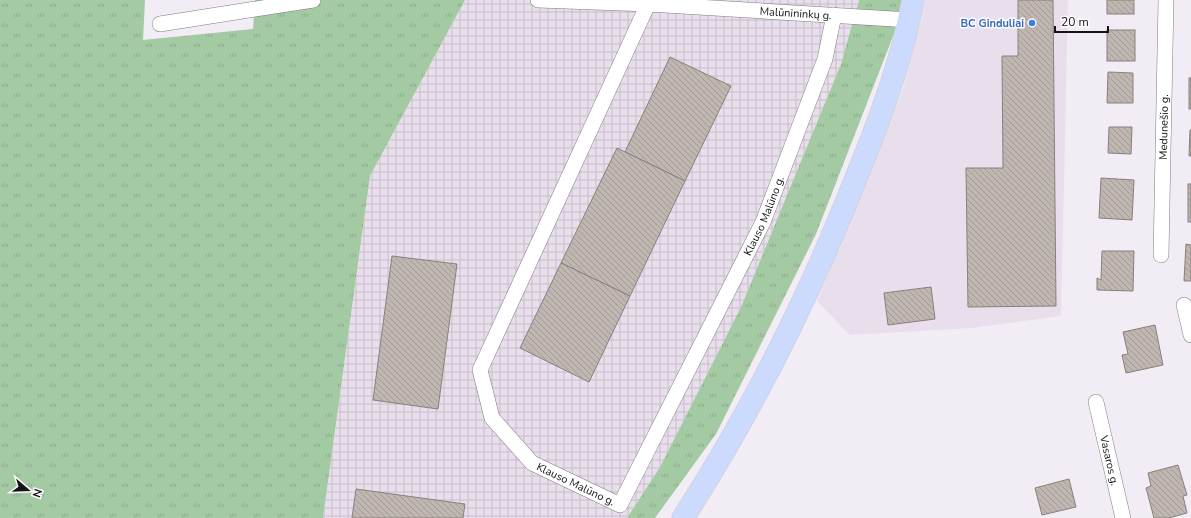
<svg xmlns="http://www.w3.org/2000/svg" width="1191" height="518" font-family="'Nunito Sans',sans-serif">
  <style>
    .built { fill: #e9deec }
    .industrial { fill: url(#industrial-grid) }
    .grass { fill: url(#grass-tufts) }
    .building { fill: url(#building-back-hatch); stroke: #89807c }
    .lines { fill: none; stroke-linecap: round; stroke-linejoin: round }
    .minor-casing { stroke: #817b82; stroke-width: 16 }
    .primary-casing { stroke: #cccbcc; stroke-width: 23 }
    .minor { stroke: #fff; stroke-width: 15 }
    .primary { stroke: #cbdafd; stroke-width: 22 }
    .shop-dot { fill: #3f7fe0; stroke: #fdfbfe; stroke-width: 1.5 }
    .labels { text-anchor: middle; stroke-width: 3; stroke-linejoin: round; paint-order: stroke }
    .street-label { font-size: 11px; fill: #151315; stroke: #fdfbfe }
    .shop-label { font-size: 11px; font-weight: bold; fill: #366cbe; stroke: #fdfbfe; text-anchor: end }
  </style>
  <defs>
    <pattern id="industrial-grid" width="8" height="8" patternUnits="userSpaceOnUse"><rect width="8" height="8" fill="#e9deec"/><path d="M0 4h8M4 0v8" fill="none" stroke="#c7beca"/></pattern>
    <pattern id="grass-tufts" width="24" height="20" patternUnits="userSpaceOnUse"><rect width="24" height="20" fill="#a3caa3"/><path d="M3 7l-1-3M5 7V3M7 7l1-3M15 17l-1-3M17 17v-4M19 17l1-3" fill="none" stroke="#8bad8b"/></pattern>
    <pattern id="building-back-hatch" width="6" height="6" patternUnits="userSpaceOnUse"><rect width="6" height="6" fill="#bfb6b1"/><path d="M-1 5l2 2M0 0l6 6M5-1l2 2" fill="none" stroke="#a39c97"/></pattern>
  </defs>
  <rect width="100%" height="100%" fill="#f2ecf4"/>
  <polygon class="built" points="925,0 1068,0 1061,316 972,328 850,335 817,301 902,92 921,21"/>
  <polygon class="industrial" points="465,0 859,0 841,64 741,307 660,467 627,518 323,518 370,176"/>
  <g class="grass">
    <polygon points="0,0 145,0 143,40 253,29 255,0 465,0 370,176 323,518 0,518"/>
    <polygon points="859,0 903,0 897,26 816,234 716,434 655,518 627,518 660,467 741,307 841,64"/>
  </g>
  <g class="building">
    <polygon points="1018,0 1053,0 1056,306 968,307 966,168 1003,168 1002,56 1018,56"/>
    <rect x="1107" y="0" width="27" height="14"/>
    <rect x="1107" y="30" width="28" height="31"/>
    <polygon points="670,57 731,86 685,181 625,152"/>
    <polygon points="1108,72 1133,73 1133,103 1107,103"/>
    <rect x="1189" y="78" width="2" height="31"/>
    <polygon points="1109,127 1132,127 1131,154 1108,153"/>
    <polygon points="1190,130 1191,130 1191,156 1189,156"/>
    <polygon points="617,148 685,181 630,296 561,263"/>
    <polygon points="1101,178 1134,180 1132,220 1099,218"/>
    <rect x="1188" y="184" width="3" height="38"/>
    <polygon points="1186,244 1191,245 1191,281 1184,281"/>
    <polygon points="1102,251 1134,251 1133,291 1097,290 1097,278 1101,280"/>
    <polygon points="392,256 457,264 438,409 373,400"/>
    <polygon points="561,263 630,296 589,382 520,348"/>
    <polygon points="931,287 935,319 888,325 884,293"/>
    <polygon points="1155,325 1163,365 1126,373 1122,355 1128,354 1123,332"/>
    <polygon points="1178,465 1187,495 1183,496 1187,513 1169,518 1154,518 1146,488 1151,486 1148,473"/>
    <polygon points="1069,479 1076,507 1042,515 1035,488"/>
    <polygon points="356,489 465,504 463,518 352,518"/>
  </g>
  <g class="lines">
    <defs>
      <g id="minor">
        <path id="s1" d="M 538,0 L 648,4 L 910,20"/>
        <path id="s2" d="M 648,4 L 480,370 L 492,418 L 532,463 L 620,505 L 763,222 L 825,59 L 834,15"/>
        <polyline points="160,24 313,0"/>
        <path id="s3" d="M 1161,255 L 1166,0"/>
        <polyline points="1184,305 1191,335"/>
        <path id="s4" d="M 1096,402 L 1123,518"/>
      </g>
      <path id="primary" d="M 683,518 C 752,411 809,297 856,178 C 879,121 902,61 913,0"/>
    </defs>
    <use href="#minor" class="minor-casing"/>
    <use href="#primary" class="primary-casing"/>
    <use href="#minor" class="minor"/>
    <use href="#primary" class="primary"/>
  </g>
  <circle class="shop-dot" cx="1032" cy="23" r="4"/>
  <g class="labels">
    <g class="street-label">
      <text dy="4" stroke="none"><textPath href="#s1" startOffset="258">Malūnininkų g.</textPath></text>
      <text dy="4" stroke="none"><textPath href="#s3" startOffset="128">Medunešio g.</textPath></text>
      <text dy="4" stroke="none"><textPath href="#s2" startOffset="933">Klauso Malūno g.</textPath></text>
      <text dy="4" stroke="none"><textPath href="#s4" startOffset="60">Vasaros g.</textPath></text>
      <text dy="4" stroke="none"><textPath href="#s2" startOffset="561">Klauso Malūno g.</textPath></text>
    </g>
    <g class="shop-label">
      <text x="1024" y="27">BC Ginduliai</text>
    </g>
  </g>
  <g transform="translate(28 490) rotate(109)" stroke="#fdfbfe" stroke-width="3" paint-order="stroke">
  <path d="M0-3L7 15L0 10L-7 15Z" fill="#151315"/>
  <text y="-6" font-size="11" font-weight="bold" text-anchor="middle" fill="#151315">N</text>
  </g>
  <path d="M1055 26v6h53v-6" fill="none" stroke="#151315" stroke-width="2"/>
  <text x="1061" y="26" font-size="12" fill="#151315" stroke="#fdfbfe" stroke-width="3" paint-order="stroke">20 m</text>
</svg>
